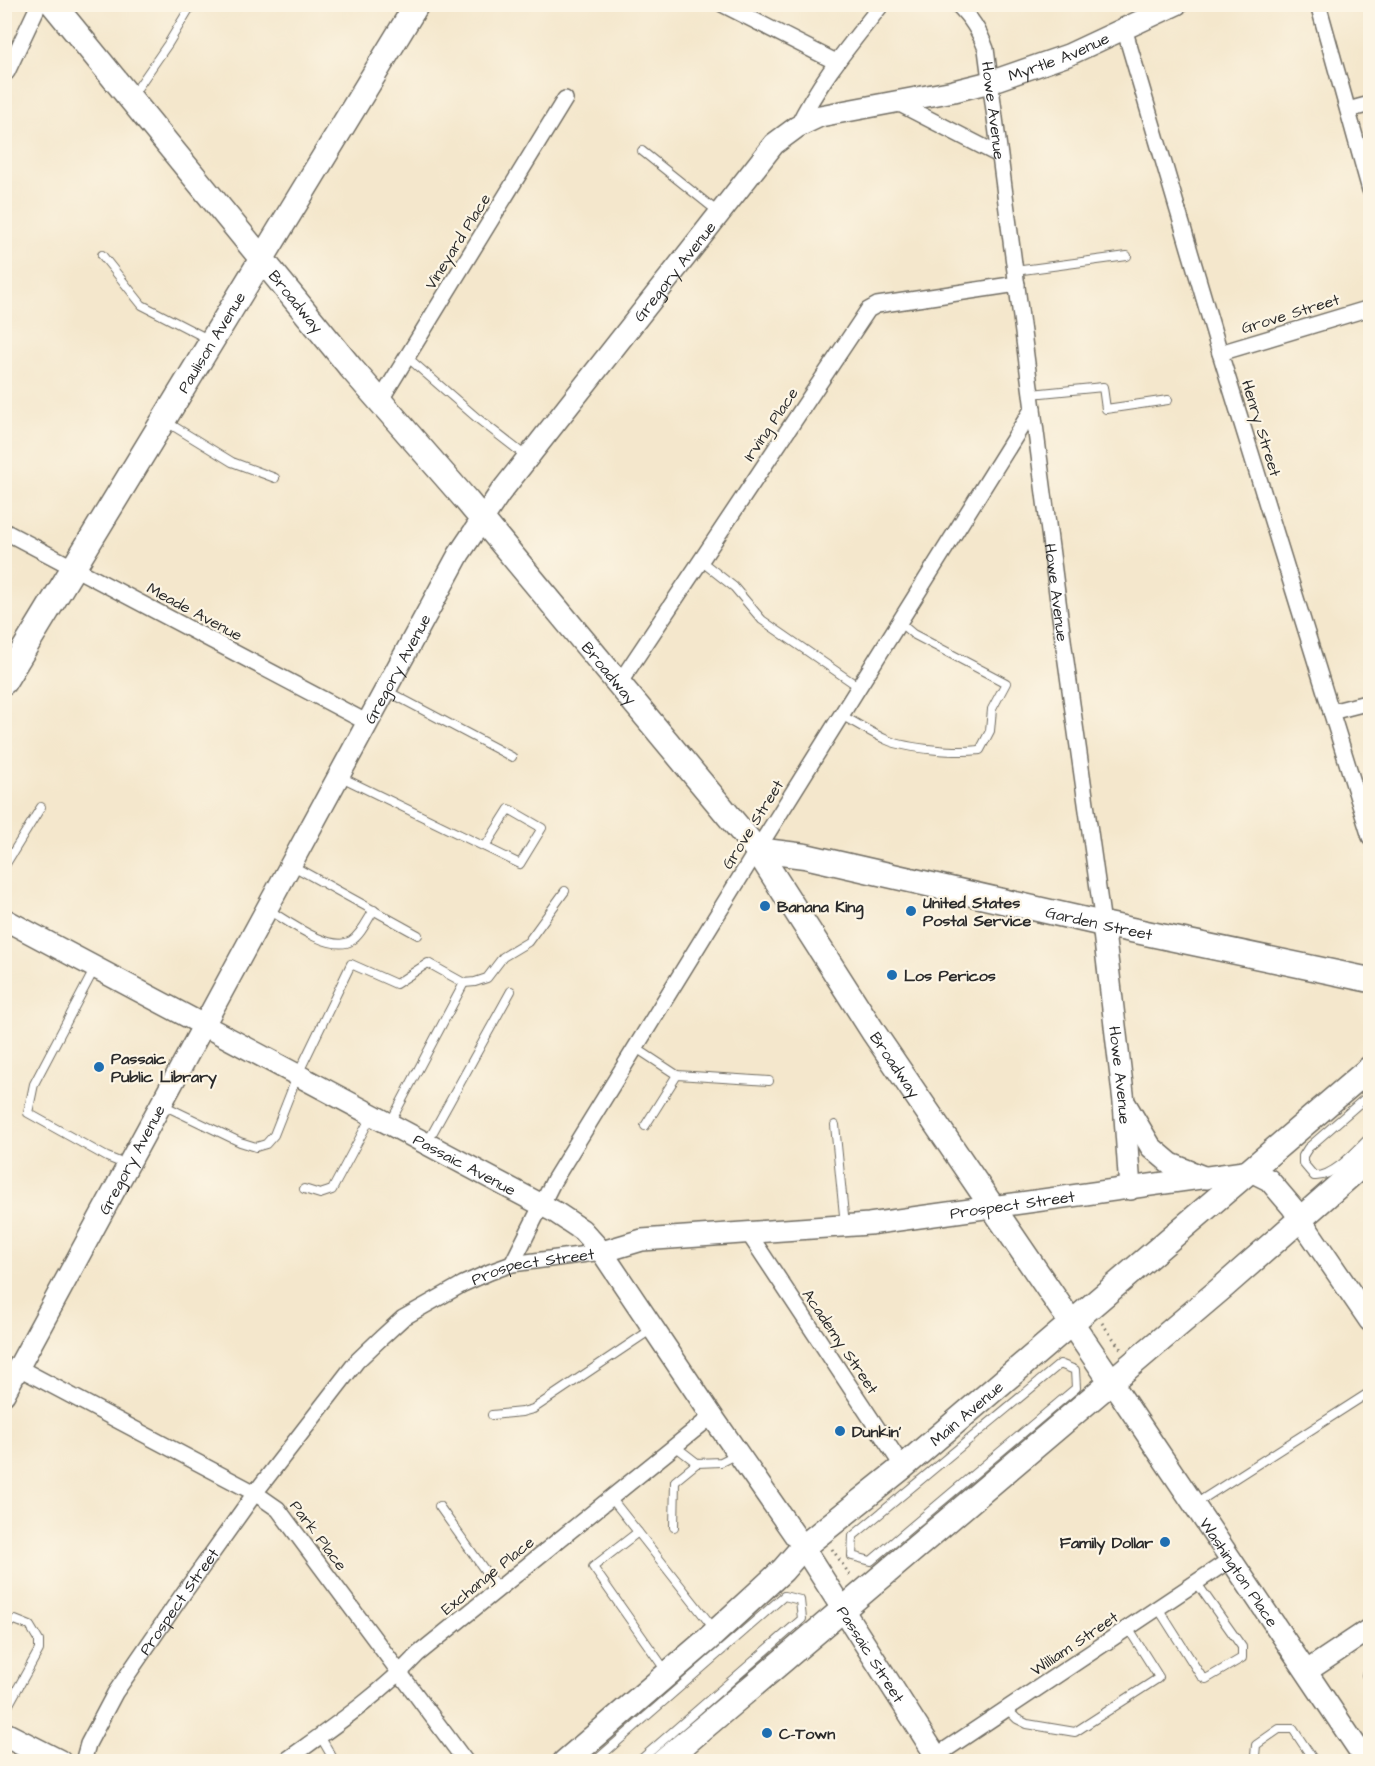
<svg xmlns="http://www.w3.org/2000/svg" width="1375" height="1766" font-family="'Architects Daughter',sans-serif">
  <style>
    .lines { fill: none; stroke-linecap: round; stroke-linejoin: round }
    .lane-casing { stroke: #716d63; stroke-width: 10 }
    .street-casing { stroke: #716d63; stroke-width: 18 }
    .secondary-casing { stroke: #716d63; stroke-width: 24 }
    .primary-casing { stroke: #716d63; stroke-width: 27 }
    .path { stroke: #716d63; stroke-width: 3; stroke-dasharray: 1.5 4.5; stroke-linecap: butt }
    .lane { stroke: #fff; stroke-width: 8 }
    .street { stroke: #fff; stroke-width: 15 }
    .secondary { stroke: #fff; stroke-width: 21 }
    .primary { stroke: #fff; stroke-width: 24 }
    .poi-dot { fill: #1f6fb2; stroke: #fcf5e5; stroke-width: 2 }
    .labels { text-anchor: middle; stroke-width: 4.5; stroke-linejoin: round; paint-order: stroke }
    .street-label { font-size: 16px; fill: #2b2b2b; stroke: #fcf5e5 }
    .poi-label { font-size: 16px; font-weight: bold; fill: #2b2b2b; stroke: #fcf5e5; text-anchor: start }
  </style>
  <rect width="100%" height="100%" fill="#fcf5e5"/>
  <filter id="ink" filterUnits="userSpaceOnUse"><feTurbulence type="fractalNoise" baseFrequency=".0167" numOctaves="2"/><feDisplacementMap in="SourceGraphic" scale="12" xChannelSelector="R" yChannelSelector="G"/><feConvolveMatrix kernelMatrix="1 2 1 2 8 2 1 2 1" color-interpolation-filters="sRGB"/></filter>
  <filter id="wash" filterUnits="userSpaceOnUse"><feTurbulence type="fractalNoise" baseFrequency=".008" numOctaves="4" result="noise"/><feDisplacementMap in="SourceGraphic" scale="24" xChannelSelector="R" yChannelSelector="G"/><feGaussianBlur stdDeviation="1.35" result="paint"/><feColorMatrix in="noise" values="0 0 0 0 0 0 0 0 0 0 0 0 0 0 0 0 0 1.4 0 .05"/><feComposite in="paint" operator="in"/></filter>
  <g filter="url(#wash)">
    <rect width="100%" height="100%" fill="#f4e7cc"/>
  </g>
  <g filter="url(#ink)">
    <g class="lines">
      <defs>
        <g id="lane">
          <polyline points="132,96 168,44 192,4"/>
          <polyline points="642,151 718,212"/>
          <polyline points="102,255 142,305 208,339"/>
          <polyline points="1015,271 1127,256"/>
          <polyline points="407,357 477,418 527,457"/>
          <polyline points="1031,394 1103,387 1106,409 1168,400"/>
          <polyline points="165,421 232,462 275,478"/>
          <polyline points="701,561 734,587 762,620 859,687"/>
          <polyline points="387,691 512,757"/>
          <path d="M 841,715 C 856,723 871,733 887,740 C 908,749 957,753 980,750 L 990,731 L 992,709 L 1006,683 L 913,634 L 899,622"/>
          <polyline points="341,777 520,864 542,828 509,809 485,847"/>
          <polyline points="293,866 418,935"/>
          <polyline points="4,867 41,807"/>
          <path d="M 269,910 C 287,921 331,953 351,941 C 361,935 368,919 374,910"/>
          <polyline points="95,968 34,1084 28,1113 107,1157 127,1165"/>
          <polyline points="464,983 475,982 487,978 503,957 528,942 565,891"/>
          <polyline points="636,1048 677,1075 769,1081"/>
          <path d="M 1370,1094 L 1308,1148 L 1303,1156 L 1303,1163 L 1314,1176 C 1333,1178 1357,1150 1370,1137"/>
          <polyline points="163,1105 240,1142 256,1147 266,1144 274,1135 298,1074 351,964 396,984 428,963 464,983 391,1121"/>
          <polyline points="835,1125 845,1225"/>
          <polyline points="645,1126 677,1075"/>
          <polyline points="428,1141 511,991"/>
          <polyline points="304,1189 320,1194 332,1190 371,1117"/>
          <polygon points="1060,1364 1075,1370 1076,1388 871,1561 852,1556 853,1536"/>
          <polyline points="492,1415 522,1412 533,1409 652,1329"/>
          <polyline points="675,1446 697,1463 721,1462 737,1454"/>
          <polyline points="611,1498 638,1532"/>
          <polyline points="1195,1504 1370,1392"/>
          <polyline points="439,1506 498,1589"/>
          <polyline points="674,1527 675,1481 697,1463"/>
          <polyline points="1158,1608 1201,1676 1206,1679 1242,1658 1242,1647 1196,1582"/>
          <polyline points="4,1627 15,1620 30,1626 39,1641 39,1650 4,1713"/>
          <polyline points="1370,1668 1366,1675 1370,1684"/>
          <polyline points="666,1671 593,1567 638,1532 715,1630"/>
          <polyline points="1007,1709 1017,1719 1027,1724 1075,1732 1157,1679 1159,1677 1157,1674 1128,1628"/>
          <polyline points="320,1736 335,1762"/>
          <polyline points="594,1762 784,1596 800,1600 802,1619 638,1762"/>
          <polyline points="1259,1762 1255,1756 1256,1745 1279,1729 1293,1729 1315,1762"/>
        </g>
        <g id="street">
          <polyline points="722,4 836,62"/>
          <path id="s1" d="M 957,4 C 971,18 979,30 986,49 L 1064,647 L 1103,924"/>
          <polyline points="1318,4 1370,190"/>
          <polyline points="1124,28 1220,353 1370,837"/>
          <polyline points="7,72 39,4"/>
          <polyline points="896,102 999,155"/>
          <polyline points="1348,110 1370,104"/>
          <path d="M 797,127 C 820,80 849,46 882,4"/>
          <polyline points="1220,353 1370,308"/>
          <polyline points="380,401 565,99"/>
          <polyline points="4,531 368,723"/>
          <polyline points="618,685 868,310 877,305 1017,284"/>
          <polyline points="1331,712 1370,702"/>
          <polyline points="749,1234 903,1467"/>
          <polyline points="512,1264 554,1180 757,850 1033,408"/>
          <polyline points="19,1368 255,1493 278,1509 466,1762"/>
          <polyline points="936,1756 1231,1559"/>
          <path id="s2" d="M 83,1762 L 88,1744 L 115,1693 L 183,1594 L 255,1493 L 357,1361 L 379,1340 L 403,1318 L 463,1284 L 490,1272 L 512,1264 L 602,1252"/>
          <path d="M 284,1762 C 331,1728 379,1696 418,1654 L 712,1416"/>
        </g>
        <g id="secondary">
          <path id="s3" d="M 4,919 L 555,1212 L 582,1230 L 602,1252 L 712,1416 L 803,1547 L 940,1762"/>
          <path id="s4" d="M 1103,924 L 1124,1102 L 1130,1189"/>
          <polyline points="1126,1105 1151,1147 1171,1164 1206,1178"/>
          <path id="s5" d="M 602,1252 L 642,1240 L 869,1224 L 1251,1171 L 1269,1180 L 1292,1207 L 1370,1321"/>
          <path id="s6" d="M 1111,1381 L 1367,1762"/>
          <path id="s7" d="M 4,1394 L 459,554 L 500,493 L 774,144 L 797,127 L 820,116 L 954,91 L 990,82 L 1068,55 L 1177,4"/>
          <polyline points="1307,1671 1370,1629"/>
        </g>
        <g id="primary">
          <path id="s8" d="M 53,4 L 351,368 L 467,501 L 757,850 L 874,1033 L 1111,1381"/>
          <path id="s9" d="M 4,682 L 417,4"/>
          <path id="s10" d="M 757,850 L 805,856 L 1103,924 L 1370,980"/>
          <polyline points="4,1734 59,1762"/>
          <path id="s11" d="M 565,1762 L 707,1640 L 783,1570 L 803,1547 L 903,1467 L 1370,1068"/>
          <polyline points="663,1762 1223,1287 1370,1158"/>
        </g>
      </defs>
      <use href="#lane" class="lane-casing"/>
      <use href="#street" class="street-casing"/>
      <use href="#secondary" class="secondary-casing"/>
      <use href="#primary" class="primary-casing"/>
      <g class="path">
        <polyline points="1102,1323 1121,1349"/>
        <polyline points="832,1549 852,1578"/>
      </g>
      <use href="#lane" class="lane"/>
      <use href="#street" class="street"/>
      <use href="#secondary" class="secondary"/>
      <use href="#primary" class="primary"/>
    </g>
  </g>
  <g class="poi-dot">
    <circle cx="765" cy="906" r="6"/>
    <circle cx="911" cy="911" r="6"/>
    <circle cx="892" cy="975" r="6"/>
    <circle cx="99" cy="1067" r="6"/>
    <circle cx="840" cy="1431" r="6"/>
    <circle cx="1165" cy="1542" r="6"/>
    <circle cx="767" cy="1733" r="6"/>
  </g>
  <g class="labels">
    <g class="street-label">
      <text dy="6" stroke="none"><textPath href="#s7" startOffset="1773">Myrtle Avenue</textPath></text>
      <text dy="6" stroke="none"><textPath href="#s1" startOffset="116">Howe Avenue</textPath></text>
      <text transform="translate(457 241) rotate(-58)" y="6">Vineyard Place</text>
      <text dy="6" stroke="none"><textPath href="#s7" startOffset="1311">Gregory Avenue</textPath></text>
      <text dy="6" stroke="none"><textPath href="#s8" startOffset="384">Broadway</textPath></text>
      <text transform="translate(1290 313) rotate(-17)" y="6">Grove Street</text>
      <text dy="6" stroke="none"><textPath href="#s9" startOffset="398">Paulison Avenue</textPath></text>
      <text transform="translate(770 424) rotate(-56)" y="6">Irving Place</text>
      <text transform="translate(1262 428) rotate(73)" y="6">Henry Street</text>
      <text dy="6" stroke="none"><textPath href="#s1" startOffset="602">Howe Avenue</textPath></text>
      <text transform="translate(195 611) rotate(28)" y="6">Meade Avenue</text>
      <text dy="6" stroke="none"><textPath href="#s7" startOffset="825">Gregory Avenue</textPath></text>
      <text dy="6" stroke="none"><textPath href="#s8" startOffset="870">Broadway</textPath></text>
      <text transform="translate(752 824) rotate(-58)" y="6">Grove Street</text>
      <text dy="6" stroke="none"><textPath href="#s10" startOffset="350">Garden Street</textPath></text>
      <text dy="6" stroke="none"><textPath href="#s8" startOffset="1356">Broadway</textPath></text>
      <text dy="6" stroke="none"><textPath href="#s4" startOffset="152">Howe Avenue</textPath></text>
      <text dy="6" stroke="none"><textPath href="#s7" startOffset="267">Gregory Avenue</textPath></text>
      <text dy="6" stroke="none"><textPath href="#s3" startOffset="522">Passaic Avenue</textPath></text>
      <text dy="6" stroke="none"><textPath href="#s5" startOffset="414">Prospect Street</textPath></text>
      <text dy="6" stroke="none"><textPath href="#s2" startOffset="692">Prospect Street</textPath></text>
      <text transform="translate(841 1341) rotate(56)" y="6">Academy Street</text>
      <text dy="6" stroke="none"><textPath href="#s11" startOffset="532">Main Avenue</textPath></text>
      <text transform="translate(319 1535) rotate(53)" y="6">Park Place</text>
      <text dy="6" stroke="none"><textPath href="#s6" startOffset="230">Washington Place</textPath></text>
      <text transform="translate(487 1575) rotate(-39)" y="6">Exchange Place</text>
      <text dy="6" stroke="none"><textPath href="#s2" startOffset="188">Prospect Street</textPath></text>
      <text transform="translate(1074 1643) rotate(-34)" y="6">William Street</text>
      <text dy="6" stroke="none"><textPath href="#s3" startOffset="1170">Passaic Street</textPath></text>
    </g>
    <g class="poi-label">
      <text x="923" y="908">United States<tspan x="923" dy="18">Postal Service</tspan></text>
      <text x="777" y="912">Banana King</text>
      <text x="904" y="981">Los Pericos</text>
      <text x="111" y="1064">Passaic<tspan x="111" dy="18">Public Library</tspan></text>
      <text x="852" y="1437">Dunkin'</text>
      <text x="1153" y="1548" text-anchor="end">Family Dollar</text>
      <text x="779" y="1739">C-Town</text>
    </g>
  </g>
  <rect width="1375" height="1766" fill="none" stroke="#fcf5e5" stroke-width="24"/>
</svg>
